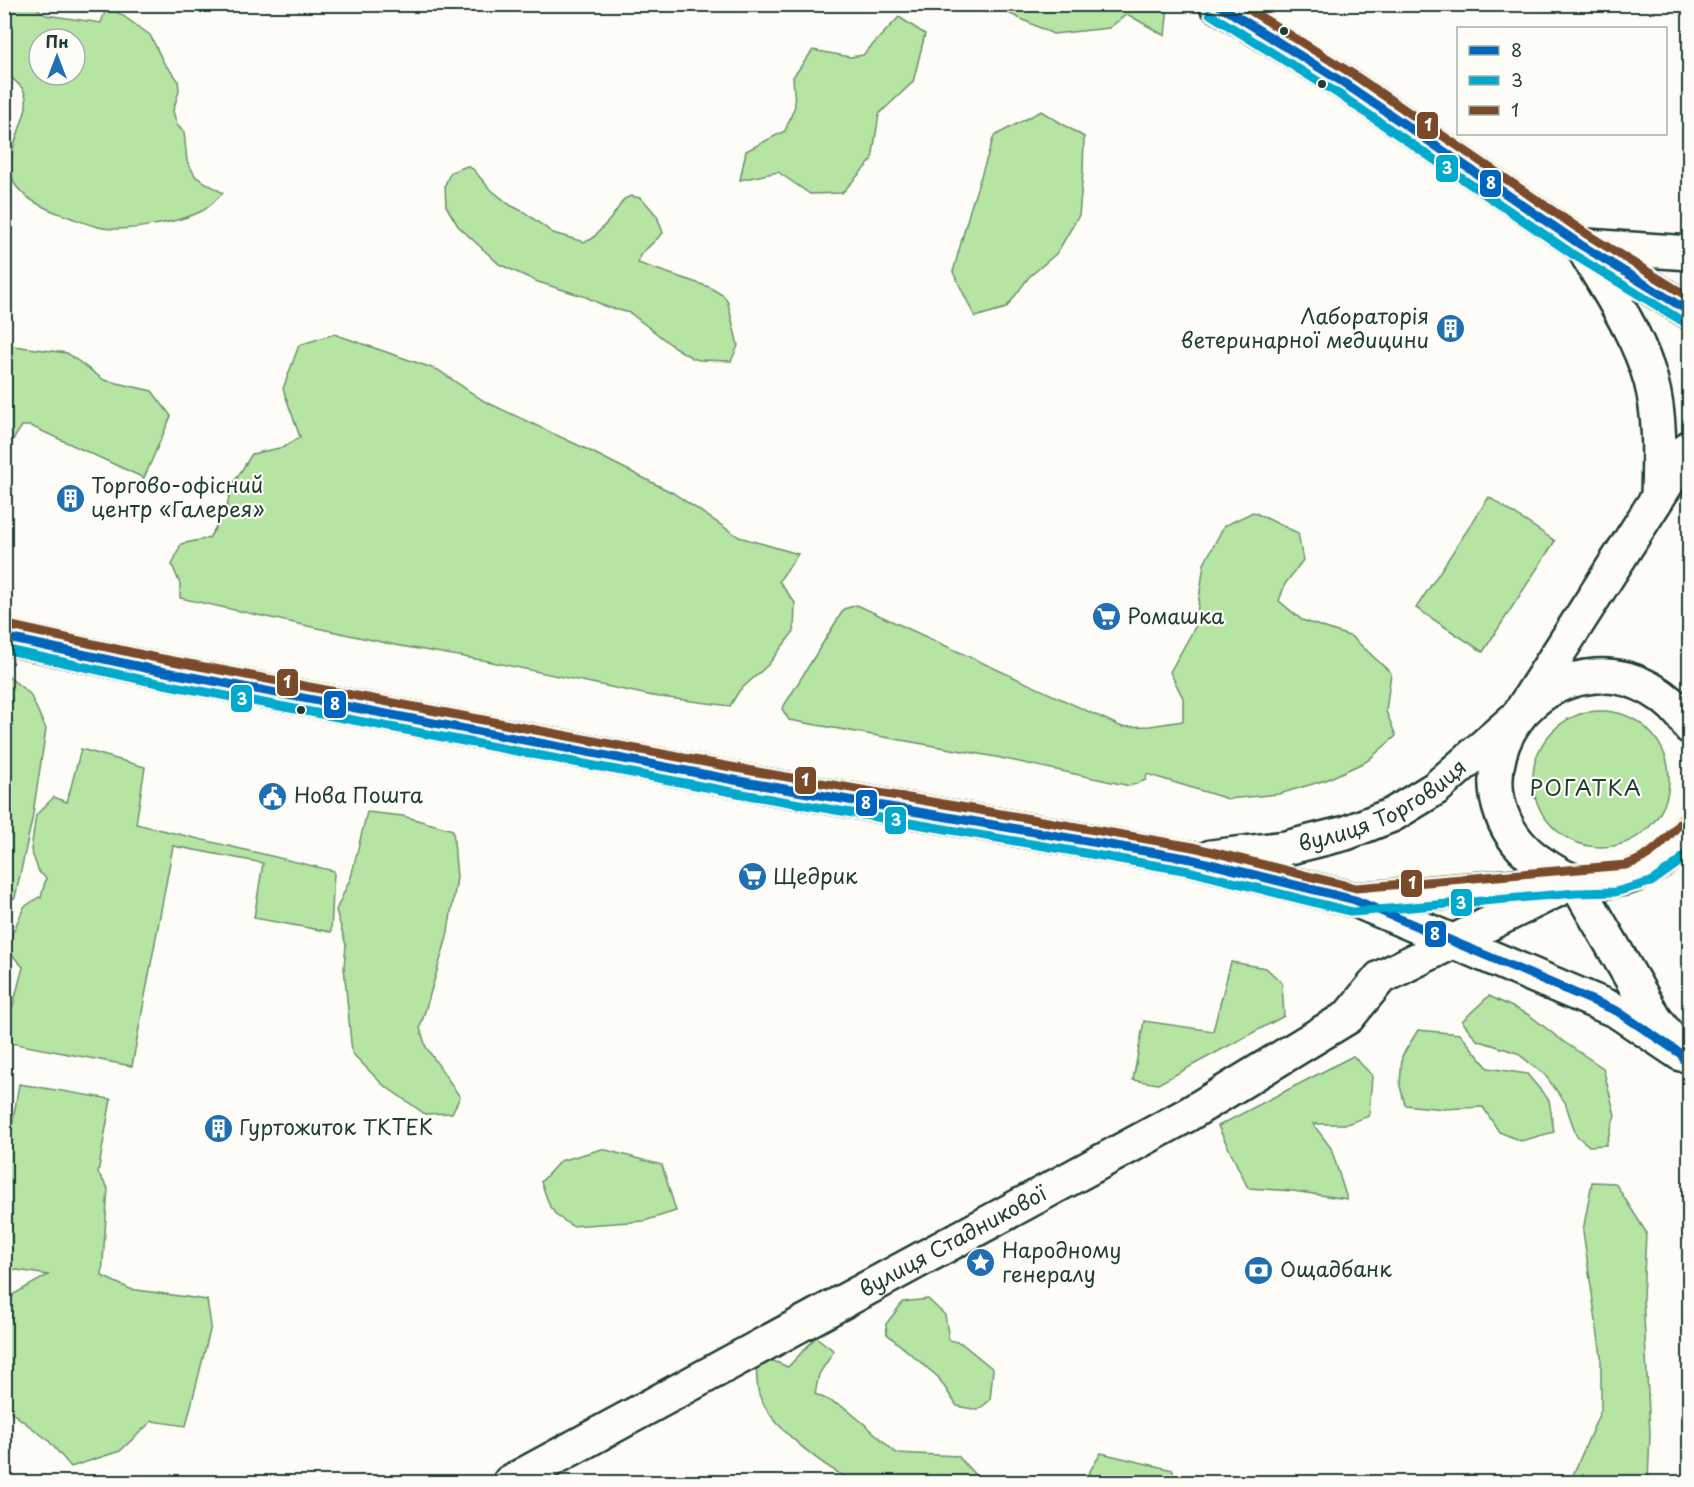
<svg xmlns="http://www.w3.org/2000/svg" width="1694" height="1487" font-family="'Playpen Sans',sans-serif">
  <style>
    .green { fill: #b6e4a3; stroke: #6a906c; stroke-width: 1.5; fill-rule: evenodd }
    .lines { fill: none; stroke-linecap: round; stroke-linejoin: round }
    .minor-casing { stroke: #1f3d34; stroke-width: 38 }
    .secondary-casing { stroke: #1f3d34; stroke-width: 38 }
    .minor { stroke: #fdfcf7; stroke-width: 33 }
    .secondary { stroke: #fdfcf7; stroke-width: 33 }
    .bus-1-casing { stroke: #fdfcf7; stroke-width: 14 }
    .bus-2-casing { stroke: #fdfcf7; stroke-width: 14 }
    .bus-3-casing { stroke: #fdfcf7; stroke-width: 14 }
    .bus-1 { stroke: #0065bd; stroke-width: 9 }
    .bus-2 { stroke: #00a9ce; stroke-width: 9 }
    .bus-3 { stroke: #7a4b2a; stroke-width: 9 }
    .bus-dot { fill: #1f3d34; stroke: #fdfcf7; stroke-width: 2 }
    .labels { text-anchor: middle; stroke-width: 4.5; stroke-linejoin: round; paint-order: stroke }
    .poi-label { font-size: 21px; fill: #1f3d34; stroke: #fdfcf7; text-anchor: start }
    .street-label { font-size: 21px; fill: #1f3d34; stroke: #fdfcf7 }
    .neighbourhood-label { font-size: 22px; letter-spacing: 1.5px; fill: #1f3d34; stroke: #fdfcf7 }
    .line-badge { stroke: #fdfcf7; stroke-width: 2 }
    .badge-label { font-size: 16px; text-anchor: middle; font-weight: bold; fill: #fff }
  </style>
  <rect width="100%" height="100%" fill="#fdfcf7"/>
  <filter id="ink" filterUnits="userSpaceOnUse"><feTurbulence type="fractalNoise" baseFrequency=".0167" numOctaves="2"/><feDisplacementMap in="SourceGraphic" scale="12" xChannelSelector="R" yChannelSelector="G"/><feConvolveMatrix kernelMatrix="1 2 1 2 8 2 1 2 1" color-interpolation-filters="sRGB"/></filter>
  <g filter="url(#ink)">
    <g class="green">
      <path d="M 5,4 L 33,5 L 46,15 L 101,23 L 105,11 L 116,11 L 150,35 L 164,63 L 178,80 L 179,91 L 173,111 L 177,125 L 184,132 L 187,161 L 196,177 L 223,193 C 216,199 209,208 202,211 C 180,222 126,232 103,228 C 90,226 76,219 63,215 C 46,209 24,199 14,183 C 0,145 39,111 22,88 C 17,82 10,77 5,72 ZM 39,39 L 75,39 L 75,75 L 39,75 Z"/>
      <polygon points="991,5 1168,5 1165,36 1127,14 1109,28 1053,34"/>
      <polygon points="899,17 925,34 913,82 879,114 872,160 842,193 810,194 778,172 740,180 746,151 785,131 795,106 793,77 813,50 850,57 863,55"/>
      <polygon points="1041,111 1084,137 1083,172 1079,215 1057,253 1029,277 1006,308 975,317 953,272 970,210 994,136"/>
      <polygon points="467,166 473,169 489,188 510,205 524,212 553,233 584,242 592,239 612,217 624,199 631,196 640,198 646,203 657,216 663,233 640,255 638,263 709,287 724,296 728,303 738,346 731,361 699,360 692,358 674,347 630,313 607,307 586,297 538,282 499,264 458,226 446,206 445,185 448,178 451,172"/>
      <polygon points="334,334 438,370 484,401 584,448 673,493 739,537 798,554 779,581 795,603 794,631 768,665 739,691 730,706 653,696 487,661 395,645 180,598 180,584 172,565 181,544 209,538 226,511 231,487 252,454 284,447 300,437 283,389 299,345"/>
      <polygon points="5,345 67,353 104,380 152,391 171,416 144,478 31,426 22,426 5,452"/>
      <polygon points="1489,497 1555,541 1483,652 1416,608"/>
      <polygon points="1253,512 1298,533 1303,560 1285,584 1279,601 1302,620 1352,637 1391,673 1386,711 1396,736 1367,761 1326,780 1279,794 1228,799 1147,774 1146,780 1130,786 996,757 789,720 782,709 844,609 857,605 1122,727 1150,726 1183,721 1183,698 1170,672 1195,627 1204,564 1224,526"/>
      <polygon points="5,674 30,694 46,729 32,820 15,898 5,901"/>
      <circle cx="1601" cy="779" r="68"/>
      <polygon points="81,749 145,767 136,824 334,871 331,932 254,918 263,863 173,846 132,1066 5,1042 5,1036 23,967 6,948 24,907 39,897 41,898 46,878 39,872 31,850 36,815 54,797 67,802"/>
      <polygon points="367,812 403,816 453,830 457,878 447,937 420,1028 426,1047 460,1097 452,1113 425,1114 382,1084 352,1053 344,967 346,945 336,910 351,877"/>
      <polygon points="1231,962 1266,968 1282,983 1284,1016 1158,1084 1133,1080 1144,1021 1213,1031"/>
      <polygon points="1489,996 1529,1015 1564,1042 1603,1068 1615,1115 1606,1145 1589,1146 1576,1135 1565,1102 1545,1075 1517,1053 1477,1040 1462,1021"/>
      <polygon points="1418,1030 1460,1034 1488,1068 1527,1074 1549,1100 1554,1132 1521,1141 1499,1132 1483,1107 1443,1109 1405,1105 1400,1086 1402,1056"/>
      <polygon points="1353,1056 1372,1075 1369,1116 1347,1124 1313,1124 1331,1148 1347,1199 1293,1191 1248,1188 1218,1126"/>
      <polygon points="19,1084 111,1099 98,1173 108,1188 102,1276 130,1289 207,1300 211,1326 186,1426 152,1421 120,1451 71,1467 48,1440 11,1412 5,1410 5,1309 14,1294 48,1275 5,1268 5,1169"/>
      <polygon points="602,1149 662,1165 676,1211 644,1221 572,1226 557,1216 550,1207 541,1182 560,1161"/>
      <polygon points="1592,1182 1615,1183 1646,1232 1643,1297 1650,1433 1648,1482 1570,1482 1601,1410 1601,1356 1583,1231"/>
      <polygon points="928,1299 945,1315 949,1340 961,1343 993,1369 990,1400 978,1410 957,1406 938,1377 887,1334 886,1324 903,1302"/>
      <path d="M 816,1337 L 834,1351 L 819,1374 L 815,1394 L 845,1408 L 869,1428 L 896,1453 L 958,1456 L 976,1476 L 975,1482 L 856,1482 C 826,1469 769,1426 759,1394 C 756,1384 757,1372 756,1362 L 766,1358 L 788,1367 Z"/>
      <polygon points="1101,1453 1173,1470 1172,1482 1083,1482"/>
    </g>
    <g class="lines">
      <defs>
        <g id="minor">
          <path id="s1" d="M 510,1482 L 1187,1115 L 1348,1017 L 1380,978 L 1575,881"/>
        </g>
        <g id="secondary">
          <polyline points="1216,4 1344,83 1581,245 1690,312"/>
          <polyline points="1586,246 1690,253"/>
          <path d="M 1584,249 C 1608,291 1638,334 1651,381 C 1661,418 1659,458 1658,496"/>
          <polyline points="4,637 150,669 750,783 1191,859 1355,900 1575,881"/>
          <path d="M 1690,727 C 1671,695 1633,673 1595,676 C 1495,685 1458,811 1544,865 C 1553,871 1566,879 1576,881 C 1585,883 1595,881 1604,881 C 1642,879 1668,860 1690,830"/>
          <path id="s2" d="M 1211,857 L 1286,848 L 1346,833 L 1392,815 L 1436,788 L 1518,716 L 1690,447"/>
          <polyline points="1575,881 1655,1019 1670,1039"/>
          <polyline points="1360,902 1617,1011 1681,1054"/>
        </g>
      </defs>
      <use href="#minor" class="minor-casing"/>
      <use href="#secondary" class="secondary-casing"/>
      <use href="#minor" class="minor"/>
      <use href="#secondary" class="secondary"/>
      <defs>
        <g id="bus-1">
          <polyline points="1217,4 1344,83 1581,245 1690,312"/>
          <polyline points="4,637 150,669 750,783 1191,859 1355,900 1617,1011 1681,1054 1690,1070"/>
        </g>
        <g id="bus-2">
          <polyline points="1210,14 1337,93 1574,255 1684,322"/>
          <polyline points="4,649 148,681 748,795 1189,871 1353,912 1576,893 1615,892 1651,882 1679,862 1690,849"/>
        </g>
        <g id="bus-3">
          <polyline points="1240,4 1351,73 1588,235 1690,298"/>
          <path d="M 7,625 L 152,657 L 752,771 L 1193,847 L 1356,888 L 1626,865 C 1650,858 1665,841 1681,822"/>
        </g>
      </defs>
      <use href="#bus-1" class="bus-1-casing"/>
      <use href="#bus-2" class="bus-2-casing"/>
      <use href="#bus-3" class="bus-3-casing"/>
      <use href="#bus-1" class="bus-1"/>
      <use href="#bus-2" class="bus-2"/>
      <use href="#bus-3" class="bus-3"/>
    </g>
  </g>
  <defs>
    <symbol id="building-disc" viewBox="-11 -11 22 22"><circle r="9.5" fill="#1f6fb2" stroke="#fdfcf7"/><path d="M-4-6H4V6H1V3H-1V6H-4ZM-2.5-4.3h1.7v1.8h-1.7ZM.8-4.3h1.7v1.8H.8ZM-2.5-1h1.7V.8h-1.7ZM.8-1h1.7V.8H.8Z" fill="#fff"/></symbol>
    <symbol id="supermarket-disc" viewBox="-11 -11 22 22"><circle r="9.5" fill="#1f6fb2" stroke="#fdfcf7"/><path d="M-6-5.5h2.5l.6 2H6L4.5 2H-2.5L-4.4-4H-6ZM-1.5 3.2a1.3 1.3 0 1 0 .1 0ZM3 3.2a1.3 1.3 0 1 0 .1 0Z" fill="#fff"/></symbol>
    <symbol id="civic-disc" viewBox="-11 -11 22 22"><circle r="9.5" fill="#1f6fb2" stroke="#fdfcf7"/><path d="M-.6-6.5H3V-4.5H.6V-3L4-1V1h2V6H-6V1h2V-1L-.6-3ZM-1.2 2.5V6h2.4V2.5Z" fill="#fff"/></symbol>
    <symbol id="sight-disc" viewBox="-11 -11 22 22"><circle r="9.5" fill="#1f6fb2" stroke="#fdfcf7"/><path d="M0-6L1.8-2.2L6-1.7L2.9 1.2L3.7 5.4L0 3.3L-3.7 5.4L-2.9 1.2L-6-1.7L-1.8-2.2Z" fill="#fff"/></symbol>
    <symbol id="bank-disc" viewBox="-11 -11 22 22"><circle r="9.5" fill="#1f6fb2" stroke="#fdfcf7"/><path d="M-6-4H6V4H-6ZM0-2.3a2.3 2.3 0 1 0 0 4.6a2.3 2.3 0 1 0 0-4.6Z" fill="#fff"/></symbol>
  </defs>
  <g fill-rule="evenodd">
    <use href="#building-disc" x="1434" y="312" width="33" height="33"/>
    <use href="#building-disc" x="54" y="482" width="33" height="33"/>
    <use href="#supermarket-disc" x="1090" y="600" width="33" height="33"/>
    <use href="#civic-disc" x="256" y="780" width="33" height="33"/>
    <use href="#supermarket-disc" x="736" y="860" width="33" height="33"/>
    <use href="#building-disc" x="202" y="1112" width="33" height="33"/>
    <use href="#sight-disc" x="964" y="1246" width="33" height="33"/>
    <use href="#bank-disc" x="1242" y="1254" width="33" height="33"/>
  </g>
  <g class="bus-dot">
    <circle cx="1284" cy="31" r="5"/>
    <circle cx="1322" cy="84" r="5"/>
    <circle cx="301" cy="710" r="5"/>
  </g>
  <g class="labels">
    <g class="poi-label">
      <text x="1429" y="324" text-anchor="end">Лабораторія<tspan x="1429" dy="24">ветеринарної медицини</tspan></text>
      <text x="91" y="493">Торгово-офісний<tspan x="91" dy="24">центр «Галерея»</tspan></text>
      <text x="1127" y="624">Ромашка</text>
      <text x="294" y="803">Нова Пошта</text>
      <text x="773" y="884">Щедрик</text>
      <text x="239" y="1135">Гуртожиток TKTEK</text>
      <text x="1002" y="1258">Народному<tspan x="1002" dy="24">генералу</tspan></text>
      <text x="1280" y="1277">Ощадбанк</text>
    </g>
    <g class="street-label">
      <text dy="7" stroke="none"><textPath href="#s2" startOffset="182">вулиця Торговиця</textPath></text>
      <text dy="7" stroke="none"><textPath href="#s1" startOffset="504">вулиця Стадникової</textPath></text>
    </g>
    <g class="neighbourhood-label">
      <text x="1586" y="796">РОГАТКА</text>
    </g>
  </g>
  <g class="line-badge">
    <rect x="1416" y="111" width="23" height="29" rx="6" fill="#7a4b2a"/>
    <rect x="1435" y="154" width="24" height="29" rx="6" fill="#00a9ce"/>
    <rect x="1479" y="169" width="23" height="29" rx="6" fill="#0065bd"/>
    <rect x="276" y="668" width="23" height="29" rx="6" fill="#7a4b2a"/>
    <rect x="230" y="684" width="23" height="29" rx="6" fill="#00a9ce"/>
    <rect x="323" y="690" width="24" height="29" rx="6" fill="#0065bd"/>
    <rect x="794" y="766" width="23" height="29" rx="6" fill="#7a4b2a"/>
    <rect x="855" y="789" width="23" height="28" rx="6" fill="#0065bd"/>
    <rect x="884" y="806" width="23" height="29" rx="6" fill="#00a9ce"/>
    <rect x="1400" y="869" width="23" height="29" rx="6" fill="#7a4b2a"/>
    <rect x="1450" y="888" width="23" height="29" rx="6" fill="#00a9ce"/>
    <rect x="1424" y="920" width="23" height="28" rx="6" fill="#0065bd"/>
  </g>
  <g class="badge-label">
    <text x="1428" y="131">1</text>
    <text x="1447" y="174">3</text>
    <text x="1491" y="189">8</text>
    <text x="287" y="688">1</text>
    <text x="242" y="705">3</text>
    <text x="335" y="710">8</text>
    <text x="805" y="786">1</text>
    <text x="866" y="809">8</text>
    <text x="896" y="826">3</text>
    <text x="1412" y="889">1</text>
    <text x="1461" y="909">3</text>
    <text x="1435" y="940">8</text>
  </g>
  <rect width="1694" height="1487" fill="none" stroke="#fdfcf7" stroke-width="24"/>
  <rect x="12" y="12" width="1670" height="1463" fill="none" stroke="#1f3d34" stroke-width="2" filter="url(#ink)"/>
  <rect x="1457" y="27" width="210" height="108" fill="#fdfcf7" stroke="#a4b0a9" stroke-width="1.5"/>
  <rect x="1469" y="46" width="30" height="9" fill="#0065bd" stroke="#a4b0a9" stroke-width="1.5"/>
  <text x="1511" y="57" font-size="18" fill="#1f3d34">8</text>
  <rect x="1469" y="76" width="30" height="9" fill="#00a9ce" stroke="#a4b0a9" stroke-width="1.5"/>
  <text x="1511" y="87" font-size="18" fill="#1f3d34">3</text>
  <rect x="1469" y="106" width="30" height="9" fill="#7a4b2a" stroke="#a4b0a9" stroke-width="1.5"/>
  <text x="1511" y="117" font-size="18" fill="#1f3d34">1</text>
  <g transform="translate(57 57)"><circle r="28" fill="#fdfcf7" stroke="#a4b0a9" stroke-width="1.5"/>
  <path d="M0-4.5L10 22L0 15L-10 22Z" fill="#1f6fb2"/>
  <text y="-9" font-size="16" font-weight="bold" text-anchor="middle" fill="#1f3d34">Пн</text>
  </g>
</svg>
